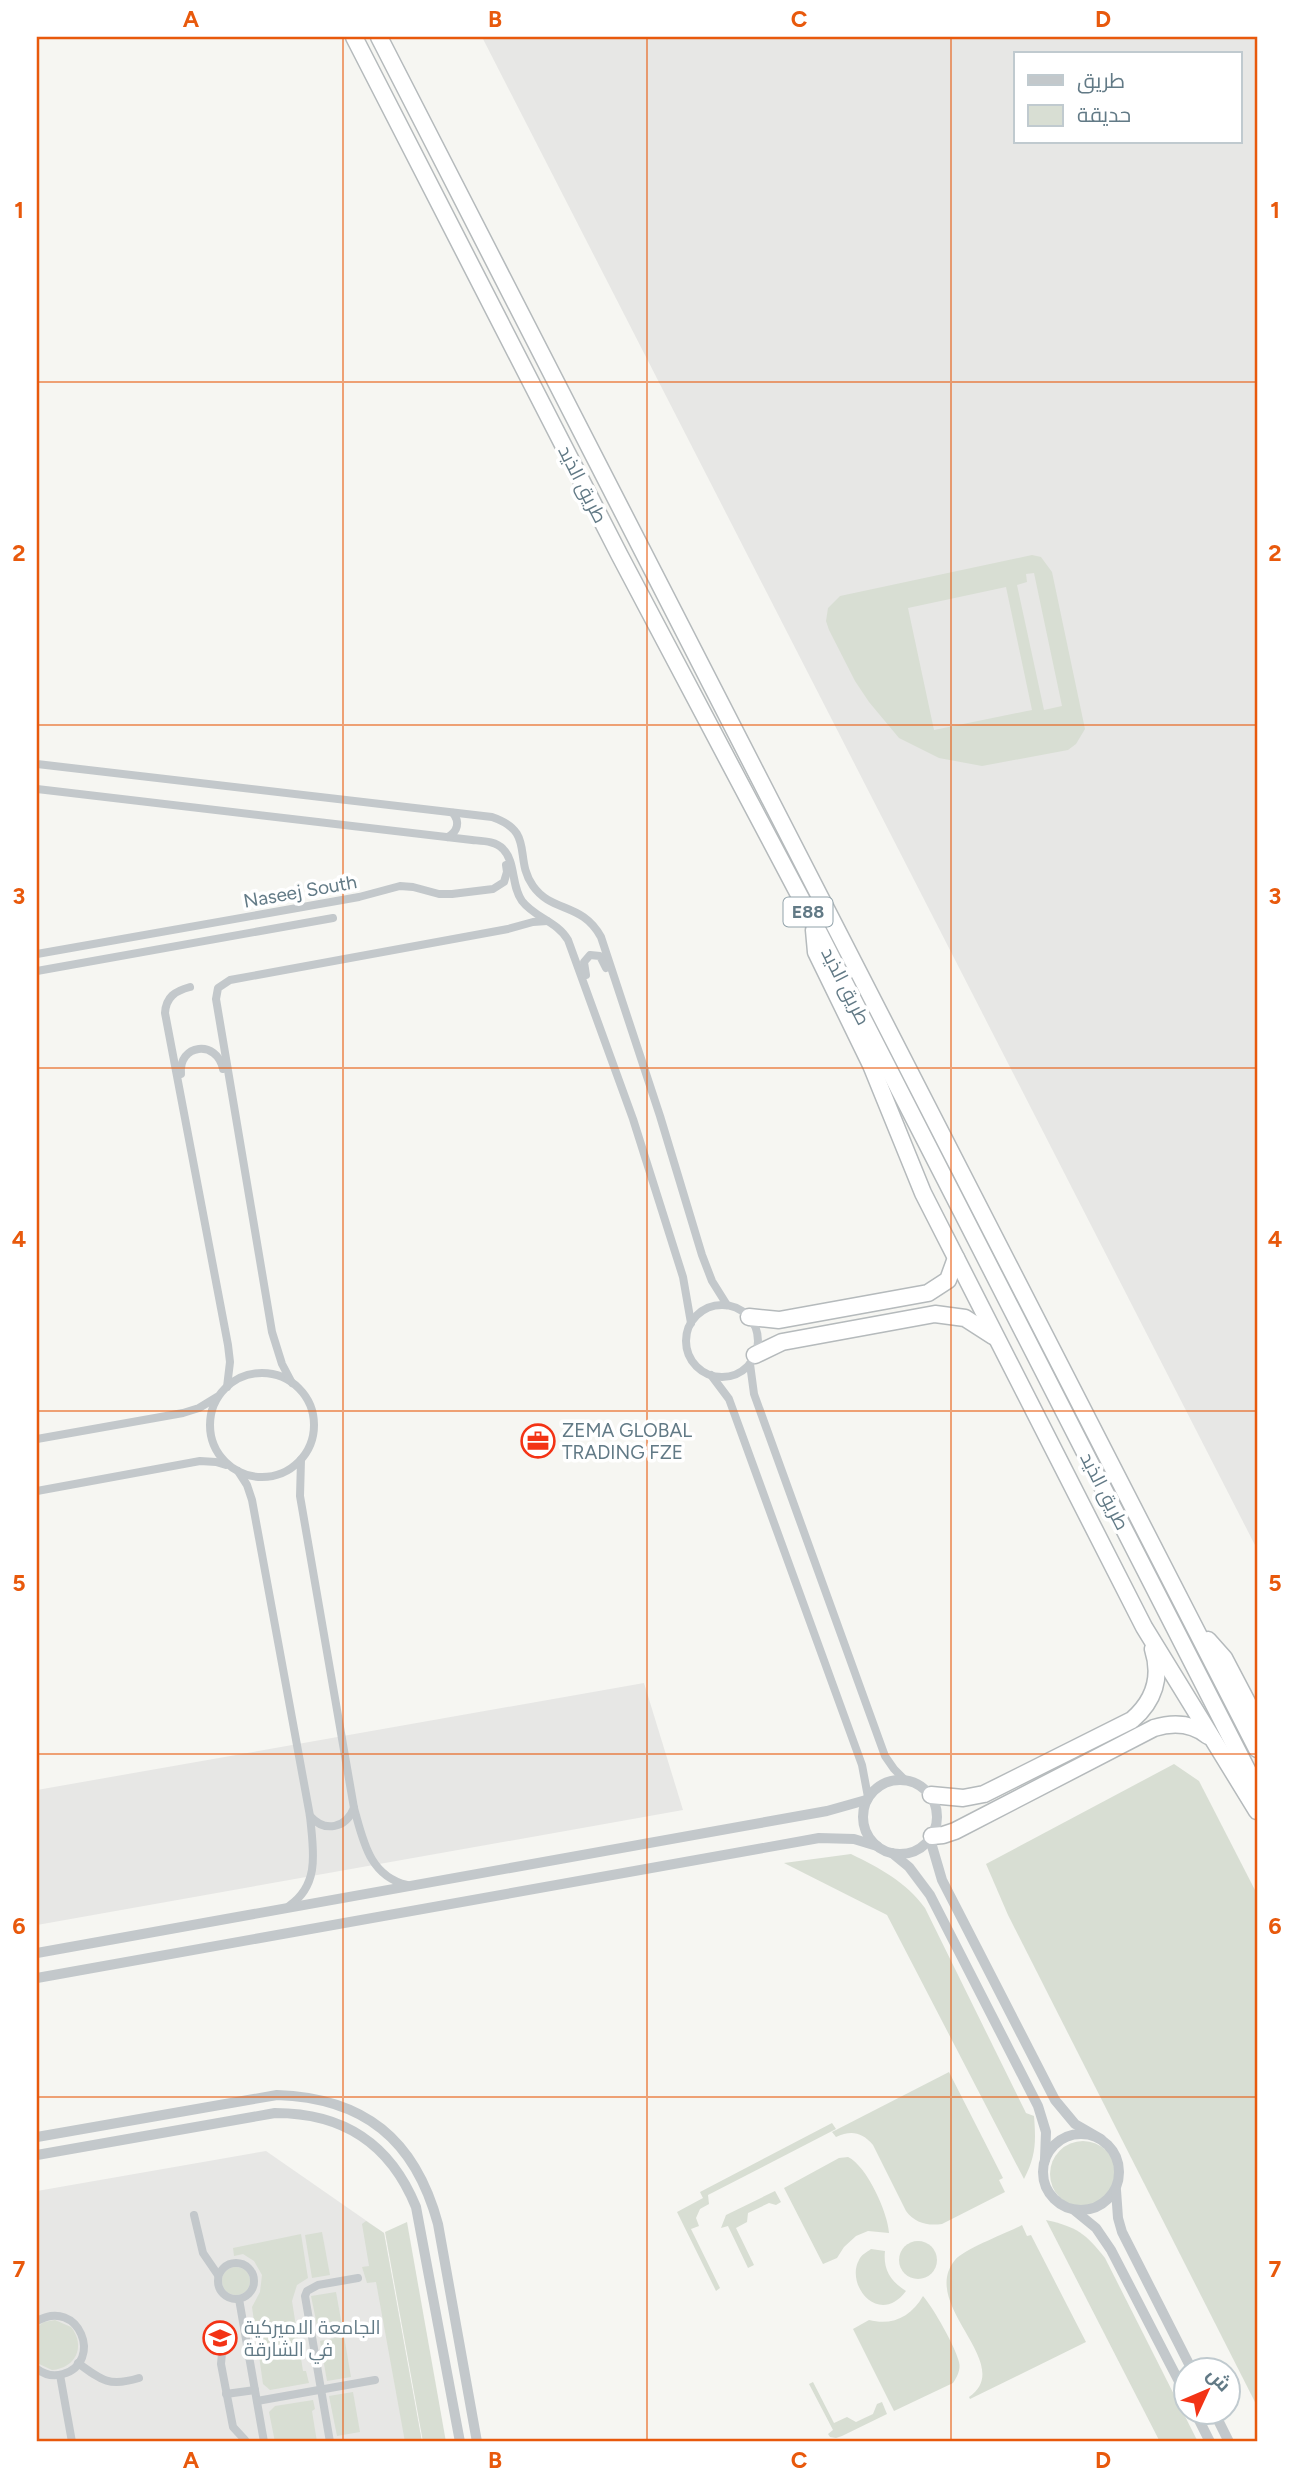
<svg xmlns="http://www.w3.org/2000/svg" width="1294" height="2479" font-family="Figtree,Cairo,sans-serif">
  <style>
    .built { fill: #e7e7e5; fill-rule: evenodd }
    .green { fill: #d8ded3; fill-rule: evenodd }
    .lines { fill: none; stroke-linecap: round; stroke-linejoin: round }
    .motorway-casing { stroke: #b5babc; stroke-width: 19 }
    .minor { stroke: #c3c8cb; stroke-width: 8 }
    .tertiary { stroke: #c3c8cb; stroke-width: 10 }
    .motorway { stroke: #fff; stroke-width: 16 }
    .grid { fill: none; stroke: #e8590c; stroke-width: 2; stroke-opacity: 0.55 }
    .labels { text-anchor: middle; stroke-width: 7; stroke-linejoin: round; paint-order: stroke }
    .shield { fill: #fff; stroke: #91a2aa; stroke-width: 2 }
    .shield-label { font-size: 18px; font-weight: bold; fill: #627a86 }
    .street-label { font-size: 19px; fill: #627a86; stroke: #fff }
    .poi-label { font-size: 19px; fill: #627a86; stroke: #fff; text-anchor: start }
    .neatline { fill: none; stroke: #e8590c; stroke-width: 2.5 }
    .grid-label { font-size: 23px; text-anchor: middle; font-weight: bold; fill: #e8590c }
  </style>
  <rect width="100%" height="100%" fill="#f6f6f2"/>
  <g class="built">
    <path d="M 482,37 L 1257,37 L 1257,1549 L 625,316 ZM 1016,54 L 1240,54 L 1240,142 L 1016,142 Z"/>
    <polygon points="644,1683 683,1810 37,1925 37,1790"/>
    <polygon points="266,2151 384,2233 422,2442 37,2442 37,2191"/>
  </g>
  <g class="green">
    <path d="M 1032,555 L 1041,557 L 1052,572 L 1085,729 L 1076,744 L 1068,750 L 982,766 L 939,758 L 899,738 L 869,702 L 855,681 L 829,630 L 826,621 L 828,608 L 840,596 ZM 1034,573 L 1062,706 L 1044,710 L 1017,585 L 1027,582 L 1026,574 ZM 1006,587 L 1032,710 L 934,730 L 908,608 Z"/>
    <polygon points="1174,1764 1199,1781 1257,1894 1257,2406 1008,1915 986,1864"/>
    <path d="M 851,1854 C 880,1868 906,1882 925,1908 L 1026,2113 L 1034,2116 C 1036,2142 1036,2156 1024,2179 L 887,1915 L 784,1863 Z"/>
    <path d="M 949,2072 L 1003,2178 L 999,2180 L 1005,2192 L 942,2224 C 927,2226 915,2223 906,2211 L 873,2145 C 862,2132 851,2130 836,2137 L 832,2132 Z"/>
    <polygon points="832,2123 836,2129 708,2195 709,2204 700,2209 696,2218 699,2226 691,2229 720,2288 716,2291 677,2212 703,2198 700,2192"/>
    <circle cx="1083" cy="2174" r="33"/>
    <path d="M 848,2157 C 867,2166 888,2213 889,2233 L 868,2231 L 856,2236 L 844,2247 L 837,2258 L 823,2264 L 784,2188 L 839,2158 Z"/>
    <polygon points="775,2191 781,2202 776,2205 769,2203 748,2213 747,2222 736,2228 754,2265 748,2268 728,2226 721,2228 726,2215"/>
    <path d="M 1046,2220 C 1077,2227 1085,2233 1105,2258 L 1198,2442 L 1160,2442 Z"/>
    <polygon points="366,2221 384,2233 422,2442 405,2442 376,2282 367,2283 362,2267 369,2266 362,2224"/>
    <polygon points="407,2222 446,2442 423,2442 385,2232"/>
    <path d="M 1022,2225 L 1027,2236 L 1031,2235 L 1086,2342 L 970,2399 L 969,2397 C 1017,2364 918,2305 955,2260 C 964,2249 1007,2233 1022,2225 Z"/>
    <polygon points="322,2232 330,2275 312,2278 305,2235"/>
    <polygon points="301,2234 308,2278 297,2285 292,2301 303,2371 306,2371 309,2383 270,2390 263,2384 252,2307 260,2292 262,2275 254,2261 243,2254 234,2256 233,2248"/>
    <circle cx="918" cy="2260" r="19"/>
    <path d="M 871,2249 L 885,2251 C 883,2269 890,2281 906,2291 C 879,2327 845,2285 859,2260 C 861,2255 867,2252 871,2249 Z"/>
    <circle cx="236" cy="2281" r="14"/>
    <polygon points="336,2292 343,2331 319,2335 311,2296"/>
    <path d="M 923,2296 C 934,2309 955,2346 959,2362 C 961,2370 957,2377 953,2383 L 894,2411 L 853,2329 L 869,2320 C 892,2326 911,2317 923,2296 Z"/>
    <path d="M 55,2320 L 71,2327 C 86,2346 76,2368 52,2370 L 37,2363 L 37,2327 L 44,2322 Z"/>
    <polygon points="344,2336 351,2377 327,2381 320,2341"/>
    <polygon points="813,2382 834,2423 847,2417 856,2422 873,2414 877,2404 882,2402 887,2414 842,2436 836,2438 830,2437 828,2434 833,2430 809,2384"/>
    <polygon points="353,2392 360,2432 337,2436 329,2396"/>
    <polygon points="313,2400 315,2409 312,2411 317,2442 275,2442 269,2412 275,2406"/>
  </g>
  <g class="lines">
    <defs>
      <g id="motorway">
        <polyline points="354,37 620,556 815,925 1257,1789"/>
        <polyline points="379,37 1257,1749"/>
        <polyline points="814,930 816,952 871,1065 923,1193 1144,1627 1257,1811"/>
        <polyline points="749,1317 779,1320 928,1293 948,1280 956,1258"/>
        <polyline points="755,1355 782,1342 935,1314 965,1318 993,1336"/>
        <polyline points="1208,1640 1224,1658 1257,1721"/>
        <path d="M 931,1795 L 963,1798 L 984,1794 L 1132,1720 C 1154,1701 1162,1677 1153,1649"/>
        <path d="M 932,1836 L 943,1835 L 955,1831 L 1154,1728 C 1174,1722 1192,1723 1208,1736"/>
      </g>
    </defs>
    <use href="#motorway" class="motorway-casing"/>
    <g class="minor">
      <path d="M 37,764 L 492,817 C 536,832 513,858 533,886 C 552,913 582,902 601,937 L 660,1116 L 702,1255 L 712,1281 L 727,1305"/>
      <path d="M 37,789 L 472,840 C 482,841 496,841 503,849 C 516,862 511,886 522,901 C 535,918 557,921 568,940 L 633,1119 L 683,1277 L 691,1323"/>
      <path d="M 448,837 C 458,831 460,822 453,813"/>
      <polyline points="37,954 359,897 400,886 413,887 439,894 452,894 493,889 504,882 507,872 506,865"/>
      <polyline points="37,971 333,918"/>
      <polyline points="586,975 584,962 590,955 600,956 606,968"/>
      <path d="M 190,987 C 175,991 166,997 165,1013 L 228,1345 L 230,1362 L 227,1387"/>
      <path d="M 181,1074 C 178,1044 217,1039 223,1069"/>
      <circle cx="722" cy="1341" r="36"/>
      <polyline points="750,1364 754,1394 885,1756 894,1769 905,1780"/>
      <circle cx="262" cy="1425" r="52"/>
      <polyline points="711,1375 729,1399 862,1765 868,1797"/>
      <polyline points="292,1383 282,1364 272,1332 216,999 218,988 230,980 508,929 533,922 547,921"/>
      <polyline points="37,1439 183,1413 199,1408 217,1397"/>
      <path d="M 301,1460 L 300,1496 L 354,1808 C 363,1840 369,1876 407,1885"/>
      <path d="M 238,1471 L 247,1485 L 252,1500 L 310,1816 C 313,1849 321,1884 289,1906"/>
      <polyline points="37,1491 200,1461 216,1462 226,1465"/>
      <path d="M 310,1816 C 325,1833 346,1828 354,1808"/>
      <polyline points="194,2215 203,2253 218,2275"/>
      <circle cx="236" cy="2281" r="18"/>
      <polyline points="239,2299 264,2442"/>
      <path d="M 37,2321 C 79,2297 104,2362 63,2374 C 53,2377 45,2375 37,2369"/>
      <polyline points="229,2343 222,2353 221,2364 233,2427 245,2440"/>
      <path d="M 78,2363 C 102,2381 110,2387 139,2378"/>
      <polyline points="60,2375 72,2442"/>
      <polyline points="226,2394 255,2390"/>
      <polyline points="257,2401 375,2380"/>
      <polyline points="330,2442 305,2296 307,2291 318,2285 358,2278"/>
    </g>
    <g class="tertiary">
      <circle cx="900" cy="1817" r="37"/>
      <polyline points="930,1839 942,1880 1055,2100 1075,2124 1101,2139"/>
      <polyline points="892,1853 909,1867 930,1895 1038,2106 1046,2132 1045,2159"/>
      <polyline points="37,1953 827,1811 866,1800"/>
      <polyline points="37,1978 819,1838 854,1839 877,1846"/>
      <circle cx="1081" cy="2172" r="38"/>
      <path d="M 37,2137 L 277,2095 C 364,2098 415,2139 438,2224 L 477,2442"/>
      <path d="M 37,2155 L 275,2113 C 343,2113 390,2143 416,2207 L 460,2442"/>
      <polyline points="1116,2190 1118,2218 1122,2232 1192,2370"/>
      <polyline points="1074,2210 1096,2228 1111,2250 1186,2395"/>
      <polyline points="1195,2412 1210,2442"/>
      <polyline points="1214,2412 1229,2442"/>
    </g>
    <use href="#motorway" class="motorway"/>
  </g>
  <path class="grid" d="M 343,37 L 343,2442M 647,37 L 647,2442M 951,37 L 951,2442M 37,382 L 1257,382M 37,725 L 1257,725M 37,1068 L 1257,1068M 37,1411 L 1257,1411M 37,1754 L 1257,1754M 37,2097 L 1257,2097"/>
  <defs>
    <symbol id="office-ring" viewBox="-11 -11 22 22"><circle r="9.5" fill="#fff" stroke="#f33315" stroke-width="1.5"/><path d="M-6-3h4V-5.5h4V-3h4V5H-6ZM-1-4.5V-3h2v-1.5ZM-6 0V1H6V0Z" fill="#f33315"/></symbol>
    <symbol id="university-ring" viewBox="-11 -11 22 22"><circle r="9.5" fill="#fff" stroke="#f33315" stroke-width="1.5"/><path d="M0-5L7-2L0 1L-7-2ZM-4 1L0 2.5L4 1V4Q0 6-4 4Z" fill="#f33315"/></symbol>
  </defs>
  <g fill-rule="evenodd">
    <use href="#office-ring" x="519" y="1422" width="38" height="38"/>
    <use href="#university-ring" x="201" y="2319" width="38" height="38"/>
  </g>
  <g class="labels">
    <rect class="shield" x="783.5" y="897.5" width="49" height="29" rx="5"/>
    <g class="shield-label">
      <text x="808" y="918">E88</text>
    </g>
    <g class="street-label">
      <text transform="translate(583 484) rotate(63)" y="7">طريق الذيد</text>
      <text transform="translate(300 891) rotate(-10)" y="7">Naseej South</text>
      <text transform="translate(846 986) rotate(63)" y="7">طريق الذيد</text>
      <text transform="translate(1105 1491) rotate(63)" y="7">طريق الذيد</text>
    </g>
    <g class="poi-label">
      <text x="562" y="1437">ZEMA GLOBAL<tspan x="562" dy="22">TRADING FZE</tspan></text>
      <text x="244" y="2334">الجامعة الاميركية<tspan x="244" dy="22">في الشارقة</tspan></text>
    </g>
  </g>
  <rect width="1294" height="2479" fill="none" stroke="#ffffff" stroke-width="77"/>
  <rect x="1014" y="52" width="228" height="91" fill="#ffffff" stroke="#c0cacf" stroke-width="2"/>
  <rect x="1028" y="75" width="35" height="10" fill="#c3c8cb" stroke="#c0cacf" stroke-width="2"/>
  <text x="1077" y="88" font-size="21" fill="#627a86">طريق</text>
  <rect x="1028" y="105" width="35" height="21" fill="#d8ded3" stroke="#c0cacf" stroke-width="2"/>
  <text x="1077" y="122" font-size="21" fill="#627a86">حديقة</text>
  <g transform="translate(1207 2391) rotate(46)"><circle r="33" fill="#ffffff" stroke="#c0cacf" stroke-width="2"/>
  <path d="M0-5L12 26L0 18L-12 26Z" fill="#f33315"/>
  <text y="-10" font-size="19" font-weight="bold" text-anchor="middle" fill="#627a86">ش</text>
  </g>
  <rect x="38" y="38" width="1218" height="2402" class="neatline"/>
  <g class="grid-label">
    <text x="191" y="27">A</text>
    <text x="495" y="27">B</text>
    <text x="799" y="27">C</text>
    <text x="1103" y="27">D</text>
    <text x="19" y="218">1</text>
    <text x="1275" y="218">1</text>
    <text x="19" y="561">2</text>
    <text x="1275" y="561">2</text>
    <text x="19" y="904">3</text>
    <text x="1275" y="904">3</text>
    <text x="19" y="1247">4</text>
    <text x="1275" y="1247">4</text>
    <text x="19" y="1591">5</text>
    <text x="1275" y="1591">5</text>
    <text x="19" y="1934">6</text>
    <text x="1275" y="1934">6</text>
    <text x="19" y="2277">7</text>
    <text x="1275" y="2277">7</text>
    <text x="191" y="2468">A</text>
    <text x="495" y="2468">B</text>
    <text x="799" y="2468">C</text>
    <text x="1103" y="2468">D</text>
  </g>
</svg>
